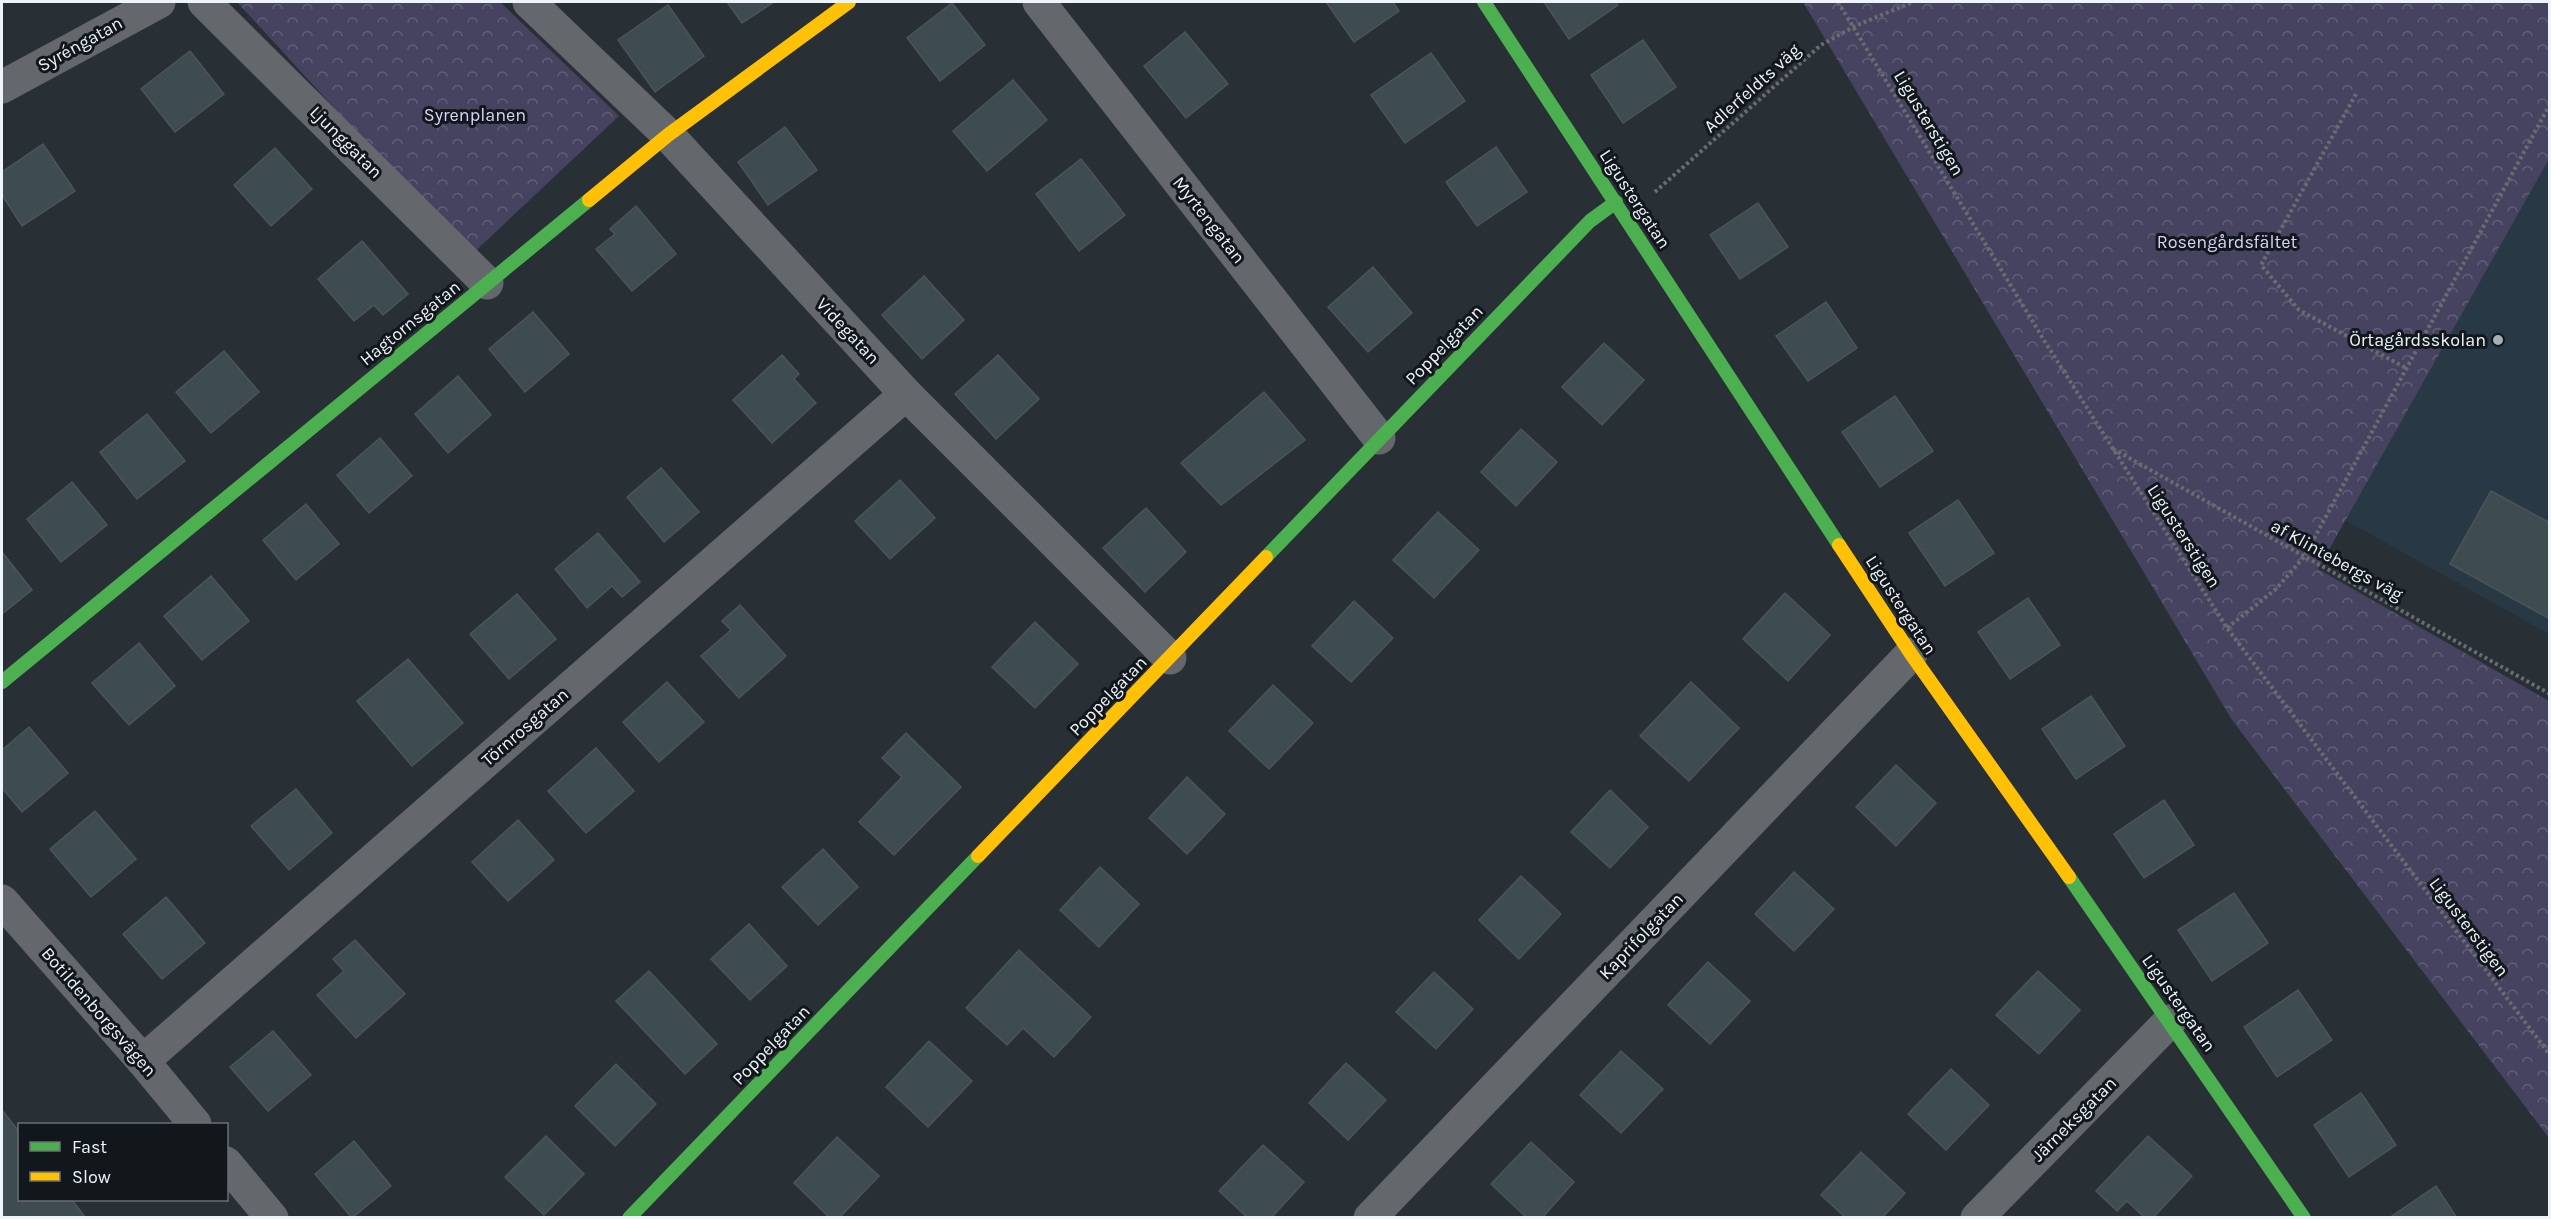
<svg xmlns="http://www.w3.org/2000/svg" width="2551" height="1219" font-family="Karla,sans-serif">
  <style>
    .built { fill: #283945 }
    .park { fill: url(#park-crowns) }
    .building { fill: #3e4b50; stroke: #4d5458; stroke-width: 1.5 }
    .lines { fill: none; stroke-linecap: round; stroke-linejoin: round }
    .path { stroke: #696c70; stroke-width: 4; stroke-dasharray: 3 3; stroke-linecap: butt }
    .street { stroke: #64676b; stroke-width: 33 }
    .fast { stroke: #4caf50; stroke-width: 14 }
    .slow { stroke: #ffc107; stroke-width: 14 }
    .poi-dot { fill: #a8b0b6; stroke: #12171c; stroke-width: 2 }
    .labels { text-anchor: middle; stroke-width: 6; stroke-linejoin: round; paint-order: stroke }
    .street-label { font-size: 18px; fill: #edf5fb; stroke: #12171c }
    .park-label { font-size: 18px; fill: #d8d3fa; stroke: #12171c }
    .poi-label { font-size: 18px; fill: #edf5fb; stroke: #12171c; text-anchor: end }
  </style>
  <defs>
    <pattern id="park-crowns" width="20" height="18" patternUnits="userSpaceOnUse" patternTransform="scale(1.5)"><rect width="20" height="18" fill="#464360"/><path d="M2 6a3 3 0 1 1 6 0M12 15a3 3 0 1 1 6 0" fill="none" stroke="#615f78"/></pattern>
  </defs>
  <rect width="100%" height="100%" fill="#282f35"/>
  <polygon class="built" points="2549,159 2549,634 2345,520"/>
  <g class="park">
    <polygon points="237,2 500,2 619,116 470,256"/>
    <polygon points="1803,2 2549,2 2549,159 2318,569 2549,701 2549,1138 2232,720"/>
  </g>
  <g class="building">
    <polygon points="727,2 774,2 742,23"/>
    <polygon points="1326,2 1393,2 1399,11 1354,42"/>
    <polygon points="1544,2 1616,2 1618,5 1569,39"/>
    <polygon points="952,3 985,45 940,81 907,38"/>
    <polygon points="668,5 704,56 655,92 618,40"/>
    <polygon points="1185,32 1228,84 1186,118 1144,66"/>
    <polygon points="1643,40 1676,87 1623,123 1591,75"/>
    <polygon points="190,51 224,94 175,132 141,89"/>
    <polygon points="1431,53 1465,101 1405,143 1371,95"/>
    <polygon points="1013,80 1047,120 987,171 953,131"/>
    <polygon points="785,127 817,170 768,205 738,162"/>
    <polygon points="43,144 75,191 22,226 2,195 2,172"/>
    <polygon points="1496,147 1527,192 1477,226 1446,182"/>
    <polygon points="275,148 312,189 271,226 234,185"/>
    <polygon points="1081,159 1125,215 1079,251 1036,194"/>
    <polygon points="1758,203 1788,247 1740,279 1710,235"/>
    <polygon points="636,206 676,254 632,291 596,249 615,234 610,229"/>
    <polygon points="362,241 408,294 383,315 374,305 354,321 318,279"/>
    <polygon points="1373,267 1412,313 1368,352 1328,307"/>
    <polygon points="924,276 964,320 922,359 882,315"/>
    <polygon points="1826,302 1857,348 1808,381 1776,336"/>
    <polygon points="533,312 569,354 525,392 489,349"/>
    <polygon points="1604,343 1644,380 1602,425 1562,387"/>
    <polygon points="224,351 259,392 211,433 176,392"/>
    <polygon points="782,355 799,374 794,379 816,403 772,443 733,400"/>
    <polygon points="998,355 1039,399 996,439 955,394"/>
    <polygon points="458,376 491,415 448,453 415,414"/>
    <polygon points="1264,392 1305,440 1221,505 1181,463"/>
    <polygon points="1895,396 1933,451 1880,487 1842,432"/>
    <polygon points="147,414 185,461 137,499 100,452"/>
    <polygon points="1521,429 1557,462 1516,506 1481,472"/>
    <polygon points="380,438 412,476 369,513 337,475"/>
    <polygon points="661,468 699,512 664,542 627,497"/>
    <polygon points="900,480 935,518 890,559 855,521"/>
    <polygon points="72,482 107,525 61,562 27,519"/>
    <polygon points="2491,491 2550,523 2550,619 2450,564"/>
    <polygon points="1958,500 1994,553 1945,586 1909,533"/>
    <polygon points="306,504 339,544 296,580 263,540"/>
    <polygon points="1146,508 1186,552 1145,592 1103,548"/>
    <polygon points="1438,512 1479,550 1434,598 1393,560"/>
    <polygon points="598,533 640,582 622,597 612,586 587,608 555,569"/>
    <polygon points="2,552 32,590 2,614"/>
    <polygon points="211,576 249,621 202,660 164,616"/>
    <polygon points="1785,593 1830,635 1788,681 1743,639"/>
    <polygon points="517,594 556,639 509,679 470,634"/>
    <polygon points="2028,598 2060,645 2010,679 1978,632"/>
    <polygon points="1354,601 1393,638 1351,682 1312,646"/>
    <polygon points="740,605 786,656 739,698 701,656 731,630 722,621"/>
    <polygon points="1035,622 1078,664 1035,708 992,667"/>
    <polygon points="139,643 175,686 129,725 92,683"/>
    <polygon points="408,659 463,723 412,766 357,701"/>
    <polygon points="667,682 704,722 659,762 623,722"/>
    <polygon points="1691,682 1739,728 1689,781 1640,736"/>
    <polygon points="1273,685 1313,723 1269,769 1229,731"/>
    <polygon points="2091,696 2125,746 2076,779 2042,729"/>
    <polygon points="29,727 68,773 22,812 2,788 2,750"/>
    <polygon points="906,733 961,787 894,855 859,822 902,777 882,758"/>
    <polygon points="596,748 634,791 586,833 548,791"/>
    <polygon points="1896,765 1936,803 1896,846 1856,807"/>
    <polygon points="1187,777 1225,814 1187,854 1149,818"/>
    <polygon points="296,789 332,833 289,870 251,826"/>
    <polygon points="1610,790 1648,827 1610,868 1571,832"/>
    <polygon points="2164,800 2194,845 2144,878 2114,834"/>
    <polygon points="95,811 136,859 91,897 50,849"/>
    <polygon points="518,820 554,860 508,901 472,862"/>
    <polygon points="823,849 858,887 818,925 782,887"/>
    <polygon points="1100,867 1139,904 1099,947 1060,910"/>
    <polygon points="1794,872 1834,909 1794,951 1755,914"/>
    <polygon points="1521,876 1561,914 1519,959 1479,920"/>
    <polygon points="2234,893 2268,943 2212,981 2178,930"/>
    <polygon points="166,897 205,943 162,979 123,934"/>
    <polygon points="749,924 787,966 750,1000 711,959"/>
    <polygon points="355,940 405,994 356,1038 317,995 344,971 333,959"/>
    <polygon points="1019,950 1091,1017 1054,1057 1023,1028 1007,1045 966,1008"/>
    <polygon points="1708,962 1750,1001 1710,1044 1668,1005"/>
    <polygon points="649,971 717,1044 685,1074 616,1001"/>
    <polygon points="2038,971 2080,1010 2039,1054 1996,1015"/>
    <polygon points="1434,972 1473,1009 1436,1049 1396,1012"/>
    <polygon points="2298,990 2332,1040 2277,1077 2244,1027"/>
    <polygon points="273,1031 311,1075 268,1111 230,1067"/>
    <polygon points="929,1041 972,1081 928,1127 886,1087"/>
    <polygon points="1621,1051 1663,1089 1621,1133 1580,1095"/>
    <polygon points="1346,1063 1386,1100 1348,1140 1309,1103"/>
    <polygon points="616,1064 656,1104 615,1146 575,1106"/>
    <polygon points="1951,1069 1989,1105 1946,1150 1908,1114"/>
    <polygon points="2361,1093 2396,1145 2349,1177 2314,1125"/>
    <polygon points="2,1110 20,1133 20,1200 72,1200 86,1218 2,1218"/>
    <polygon points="546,1136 584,1174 544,1215 505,1177"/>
    <polygon points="2148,1136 2192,1176 2153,1218 2145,1218 2127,1201 2117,1211 2096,1191"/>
    <polygon points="837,1137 879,1176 839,1218 830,1218 794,1183"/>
    <polygon points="354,1141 391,1186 352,1218 315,1174"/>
    <polygon points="1531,1142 1574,1182 1542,1218 1527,1218 1491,1184"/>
    <polygon points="1263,1145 1304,1182 1271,1218 1248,1218 1219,1191"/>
    <polygon points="1861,1152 1905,1193 1882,1218 1846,1218 1821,1195"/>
    <polygon points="2436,1186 2457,1218 2389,1218"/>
  </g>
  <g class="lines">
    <g class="path">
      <polyline points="1838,2 2047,345 2227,628 2550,1055"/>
      <polyline points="2356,94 2261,265 2299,310 2406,368"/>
      <polyline points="1655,192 1821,45 1855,26 1913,2"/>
      <polyline points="2113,449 2550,694"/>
      <polyline points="2227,628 2276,589 2304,557 2550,104"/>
    </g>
    <g class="street">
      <polyline points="204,2 487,283"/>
      <polyline points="529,2 668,135 906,394 1170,658"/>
      <polyline points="1039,2 1379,438"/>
      <polyline points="2,87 159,2"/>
      <polyline points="2,901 143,1061 195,1124"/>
      <polyline points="143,1061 906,394"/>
      <polyline points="226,1163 272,1218"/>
      <polyline points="1370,1218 1911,654"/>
      <polyline points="1977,1218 2170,1021"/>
    </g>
    <g class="fast">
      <polyline points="1484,2 1839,545"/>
      <polyline points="1266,557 1590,221 1616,202"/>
      <polyline points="2,682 589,200"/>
      <polyline points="2069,877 2304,1218"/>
      <polyline points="629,1218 978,856"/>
    </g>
    <g class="slow">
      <polyline points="589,200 668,135 849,2"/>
      <polyline points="1839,545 1911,654 2069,877"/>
      <polyline points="978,856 1266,557"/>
    </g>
  </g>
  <circle class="poi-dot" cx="2498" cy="340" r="6"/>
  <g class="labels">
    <g class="street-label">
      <text transform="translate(80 44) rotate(-29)" y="6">Syréngatan</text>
      <text transform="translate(1752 88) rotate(-42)" y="6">Adlerfeldts väg</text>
      <text transform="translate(1929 123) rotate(59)" y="6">Ligusterstigen</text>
      <text transform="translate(346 142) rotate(45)" y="6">Ljunggatan</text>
      <text transform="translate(1635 199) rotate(57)" y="6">Ligustergatan</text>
      <text transform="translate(1209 220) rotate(52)" y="6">Myrtengatan</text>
      <text transform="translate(410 323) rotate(-39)" y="6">Hagtornsgatan</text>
      <text transform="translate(848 331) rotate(47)" y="6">Videgatan</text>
      <text transform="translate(1444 345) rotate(-46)" y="6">Poppelgatan</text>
      <text transform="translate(2184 536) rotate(57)" y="6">Ligusterstigen</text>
      <text transform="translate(2337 560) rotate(29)" y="6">af Klintebergs väg</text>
      <text transform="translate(1901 605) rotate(57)" y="6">Ligustergatan</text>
      <text transform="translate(1108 696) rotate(-46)" y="6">Poppelgatan</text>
      <text transform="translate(525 727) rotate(-41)" y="6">Törnrosgatan</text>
      <text transform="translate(2469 927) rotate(53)" y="6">Ligusterstigen</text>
      <text transform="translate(1641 936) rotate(-46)" y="6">Kaprifolgatan</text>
      <text transform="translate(2179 1003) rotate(55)" y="6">Ligustergatan</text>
      <text transform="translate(99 1012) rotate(49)" y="6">Botildenborgsvägen</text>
      <text transform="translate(771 1045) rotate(-46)" y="6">Poppelgatan</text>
      <text transform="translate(2074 1119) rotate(-45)" y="6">Järneksgatan</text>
    </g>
    <g class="park-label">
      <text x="475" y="121">Syrenplanen</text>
      <text x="2227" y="248">Rosengårdsfältet</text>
    </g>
    <g class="poi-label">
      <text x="2486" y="346">Örtagårdsskolan</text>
    </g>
  </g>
  <rect width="2551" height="1219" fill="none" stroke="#edf5fb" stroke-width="6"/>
  <rect x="18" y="1123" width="210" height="78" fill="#12171c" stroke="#6a7075" stroke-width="1.5"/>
  <rect x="30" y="1142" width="30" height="9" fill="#4caf50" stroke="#6a7075" stroke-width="1.5"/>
  <text x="72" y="1153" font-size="18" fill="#edf5fb">Fast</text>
  <rect x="30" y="1172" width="30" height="9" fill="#ffc107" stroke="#6a7075" stroke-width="1.5"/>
  <text x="72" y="1183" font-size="18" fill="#edf5fb">Slow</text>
</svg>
